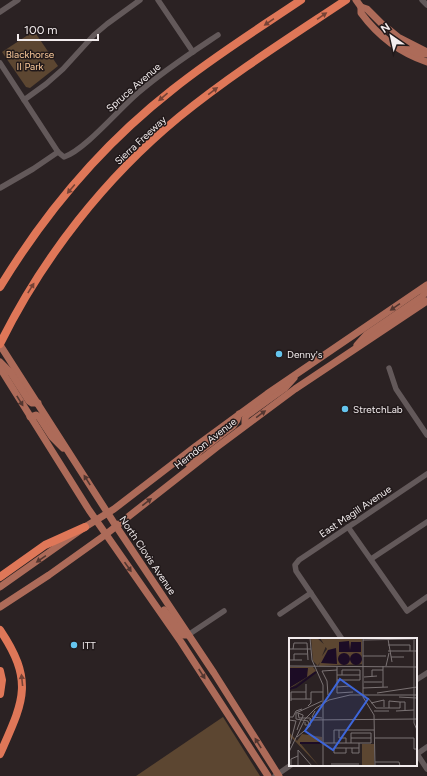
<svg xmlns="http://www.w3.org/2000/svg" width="427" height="776" font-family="Figtree,sans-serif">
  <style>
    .green { fill: #5c4631 }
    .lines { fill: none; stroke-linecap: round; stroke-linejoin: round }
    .minor { stroke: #63595a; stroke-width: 5.5 }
    .major { stroke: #ad6b59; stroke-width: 7 }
    .highway { stroke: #df7758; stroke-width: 8 }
    .oneway { fill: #764336 }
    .oneway2 { fill: #523630 }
    .poi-dot { fill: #65c5ee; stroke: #21191a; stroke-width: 1.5 }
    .labels { text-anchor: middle; stroke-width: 3; stroke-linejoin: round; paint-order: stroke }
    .park-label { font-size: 10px; fill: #fac99a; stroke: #21191a }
    .street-label { font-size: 10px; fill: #f2eced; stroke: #21191a }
    .poi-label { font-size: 10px; fill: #f2eced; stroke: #21191a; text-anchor: start }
    .inset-river { fill: none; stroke: #1c0c25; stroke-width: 2 }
    .inset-road { fill: none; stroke: #7b7374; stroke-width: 1 }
    .view { fill: #3d66db; fill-opacity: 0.15; stroke: #3d66db; stroke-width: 2 }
    .inset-edge { fill: none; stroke: #f2eced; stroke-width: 2 }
  </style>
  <rect width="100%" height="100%" fill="#2b2223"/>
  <g class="green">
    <polygon points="34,31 58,66 30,88 26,87 2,52"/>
    <polygon points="223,717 260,776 136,776"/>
  </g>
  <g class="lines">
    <g class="minor">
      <polyline points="158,0 193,52"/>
      <polyline points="422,0 427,5"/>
      <polyline points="0,12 18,0"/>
      <path d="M 0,63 L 58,152 L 64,157 C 85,150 119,109 138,93 C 163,71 191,53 218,35"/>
      <polyline points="24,100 46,84 63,69 94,35 107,24 140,0"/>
      <polyline points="0,188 33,169 58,152"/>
      <polyline points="389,368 396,389 427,435"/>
      <polyline points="348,527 407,611 427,597"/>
      <polyline points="371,559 427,522"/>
      <polyline points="280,614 311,593"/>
      <polyline points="188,635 224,611"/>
      <polyline points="342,639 296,571 295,565 299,560 317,548 427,474"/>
      <polyline points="416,680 427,673"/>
      <polyline points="427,747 417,754 427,769"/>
      <polyline points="275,776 291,765"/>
    </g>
    <g class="major">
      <polyline points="356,0 361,7 367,9 382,24 398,37 427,52"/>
      <path d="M 361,7 L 361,13 C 378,36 400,53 427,62"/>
      <polyline points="396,41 417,53 427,54"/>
      <polyline points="0,345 116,526 214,673 279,776"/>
      <polyline points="357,345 366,335 422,297 427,290"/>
      <polyline points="0,362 11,373 29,401 32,403 38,403"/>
      <polyline points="0,368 89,510 181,642 268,776"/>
      <polyline points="30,417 36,415 39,417 52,437 63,448"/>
      <polyline points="245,425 245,419 246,416 285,388 294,378"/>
      <polyline points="189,464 200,451 233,426 237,420 239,414"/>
      <polyline points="0,587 85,527 114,509 196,446 267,394 427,285"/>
      <polyline points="0,607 49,575 105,535 217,447 295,389 427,301"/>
      <polyline points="164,610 181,633 184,635 188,635"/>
    </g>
    <g class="highway">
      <path d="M 0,287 C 45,213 103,144 172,90 C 213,57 258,29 301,0"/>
      <path d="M 0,344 C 43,257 105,178 179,117 C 232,74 289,38 346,0"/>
      <polyline points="0,577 45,545 85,527"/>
      <path d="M 0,630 C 35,682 23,702 0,754"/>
      <polyline points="0,671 2,680 0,694"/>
    </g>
  </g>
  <defs><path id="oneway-solid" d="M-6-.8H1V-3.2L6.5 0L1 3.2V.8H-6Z"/></defs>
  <g class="oneway">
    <use href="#oneway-solid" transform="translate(322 16) rotate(-34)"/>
    <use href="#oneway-solid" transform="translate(269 22) rotate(146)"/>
    <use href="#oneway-solid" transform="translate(213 91) rotate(-37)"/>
    <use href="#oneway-solid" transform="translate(163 97) rotate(139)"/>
    <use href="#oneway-solid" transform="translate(71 189) rotate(130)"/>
    <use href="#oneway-solid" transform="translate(31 288) rotate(-58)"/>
    <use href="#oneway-solid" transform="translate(22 680) rotate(-96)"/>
  </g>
  <g class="oneway2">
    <use href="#oneway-solid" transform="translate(395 307) rotate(146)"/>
    <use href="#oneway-solid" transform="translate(20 401) rotate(58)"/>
    <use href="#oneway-solid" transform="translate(261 414) rotate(-36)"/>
    <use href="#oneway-solid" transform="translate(87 480) rotate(-122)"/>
    <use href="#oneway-solid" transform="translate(147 502) rotate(-38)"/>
    <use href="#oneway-solid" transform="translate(41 559) rotate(145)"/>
    <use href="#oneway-solid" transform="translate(128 567) rotate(55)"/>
    <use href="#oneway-solid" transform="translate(202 674) rotate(57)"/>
    <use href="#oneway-solid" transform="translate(258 743) rotate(-122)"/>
  </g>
  <g class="poi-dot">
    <circle cx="279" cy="354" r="4"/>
    <circle cx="345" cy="409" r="4"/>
    <circle cx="74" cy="645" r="4"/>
  </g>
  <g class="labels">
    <g class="park-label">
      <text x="30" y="58">Blackhorse<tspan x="30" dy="12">II Park</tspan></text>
    </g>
    <g class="street-label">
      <text transform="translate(133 87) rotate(-41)" y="4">Spruce Avenue</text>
      <text transform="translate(140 140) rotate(-43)" y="4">Sierra Freeway</text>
      <text transform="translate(205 443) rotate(-38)" y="4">Herndon Avenue</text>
      <text transform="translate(355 511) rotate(-34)" y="4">East Magill Avenue</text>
      <text transform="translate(148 555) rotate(56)" y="4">North Clovis Avenue</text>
    </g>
    <g class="poi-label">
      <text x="287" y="358">Denny's</text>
      <text x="353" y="413">StretchLab</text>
      <text x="82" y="649">ITT</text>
    </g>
  </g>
  <g transform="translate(289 638)">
    <rect width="128" height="128" fill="#2b2223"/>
    <path d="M 22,0 L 28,0 L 37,8 L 29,28 L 24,23 ZM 31,0 L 73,0 L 73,26 L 30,28 L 31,21 L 38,11 ZM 0,29 L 24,29 L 27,33 L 0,51 ZM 0,94 L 8,103 L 13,96 L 33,99 L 33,105 L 11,105 L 30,128 L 2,99 L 0,103 ZM 73,106 L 85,106 L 85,128 L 73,128 Z" fill="#5c4631"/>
    <path d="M 60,3 L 61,12 L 62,4 L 72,4 L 72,14 L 50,14 L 50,4 ZM 47,10 L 48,26 L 32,25 L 39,12 ZM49 21a6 6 0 1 1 12 0a6 6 0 1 1-12 0ZM61 21a6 6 0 1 1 12 0a6 6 0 1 1-12 0ZM 0,30 L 19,30 L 18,39 L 0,50 Z" fill="#1c0c25"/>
    <path class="inset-river" d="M 0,51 L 7,49 L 27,34M 11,105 L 33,105"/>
    <path class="inset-road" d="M 21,0 L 23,22 L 34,47 L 34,128M 74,0 L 74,59 L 85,77 L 86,128M 125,0 L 125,85 L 128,92M 99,1 L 103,24M 74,2 L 124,1M 99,7 L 121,7 L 121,13M 0,11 L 22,11M 4,11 L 5,5 L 18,5 L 19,22M 99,13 L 128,13M 74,18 L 97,18M 102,19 L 115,19M 0,22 L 13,22M 5,22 L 5,16 L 18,16M 0,28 L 128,29M 97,28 L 100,15M 48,29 L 48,55 L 64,54M 48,37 L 71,37M 75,39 L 88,38M 83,39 L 83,32 L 94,32M 48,42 L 71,42 L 71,32 L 53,32 L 53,37M 75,44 L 93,44M 48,49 L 61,48M 94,49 L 94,28M 74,50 L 99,49M 88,55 L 128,49M 39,57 L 38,43 L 33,33 L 48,32M 110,59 L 128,60M 79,60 L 87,70 L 111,70 L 111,64M 2,61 L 22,61M 17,61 L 17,46M 2,63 L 2,54 L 17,54M 82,65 L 95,62 L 95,69M 19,68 L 22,65 L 22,54 L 34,54M 100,70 L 100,63 L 111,64 L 116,64 L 116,72M 26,73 L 23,79 L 33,80M 85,73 L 100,73M 107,73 L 125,72M 0,79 L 4,79 L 7,73 L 13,71M 0,82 L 7,83 L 1,106M 20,82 L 128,81M 16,84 L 16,87 L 20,87 L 19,83 L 7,81 L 7,75 L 33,63M 8,92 L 9,89 L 11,84 L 14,78 L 14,77 L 9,75 L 10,80 L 21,80 L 22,81 L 21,88 L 8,99M 50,92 L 50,100 L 57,100 L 57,105M 62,100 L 82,100M 86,100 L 125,100 L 125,111 L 128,111M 34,105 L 82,105 L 82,95 L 62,95 L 62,105M 45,105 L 45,92 L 85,92M 57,110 L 57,115 L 45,115 L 45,110 L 70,110M 63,110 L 63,115 L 70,115 L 70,105M 9,112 L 23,128M 0,114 L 16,81 L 27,70 L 40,62 L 61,57 L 128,57M 86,124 L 110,124 L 111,128M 42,126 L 70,126M 2,128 L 2,121 L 9,118M 9,128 L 9,112"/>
    <path class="view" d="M 51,41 L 79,61 L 44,112 L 16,93 Z"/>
    <rect width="128" height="128" class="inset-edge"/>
  </g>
  <g transform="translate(391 36) rotate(326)" stroke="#21191a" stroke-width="3" paint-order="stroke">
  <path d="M0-3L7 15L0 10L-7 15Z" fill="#f2eced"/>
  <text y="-6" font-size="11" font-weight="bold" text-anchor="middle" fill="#f2eced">N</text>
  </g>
  <path d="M18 34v6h80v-6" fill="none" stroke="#f2eced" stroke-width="2"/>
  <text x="24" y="34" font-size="12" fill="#f2eced" stroke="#21191a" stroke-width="3" paint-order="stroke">100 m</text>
</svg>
